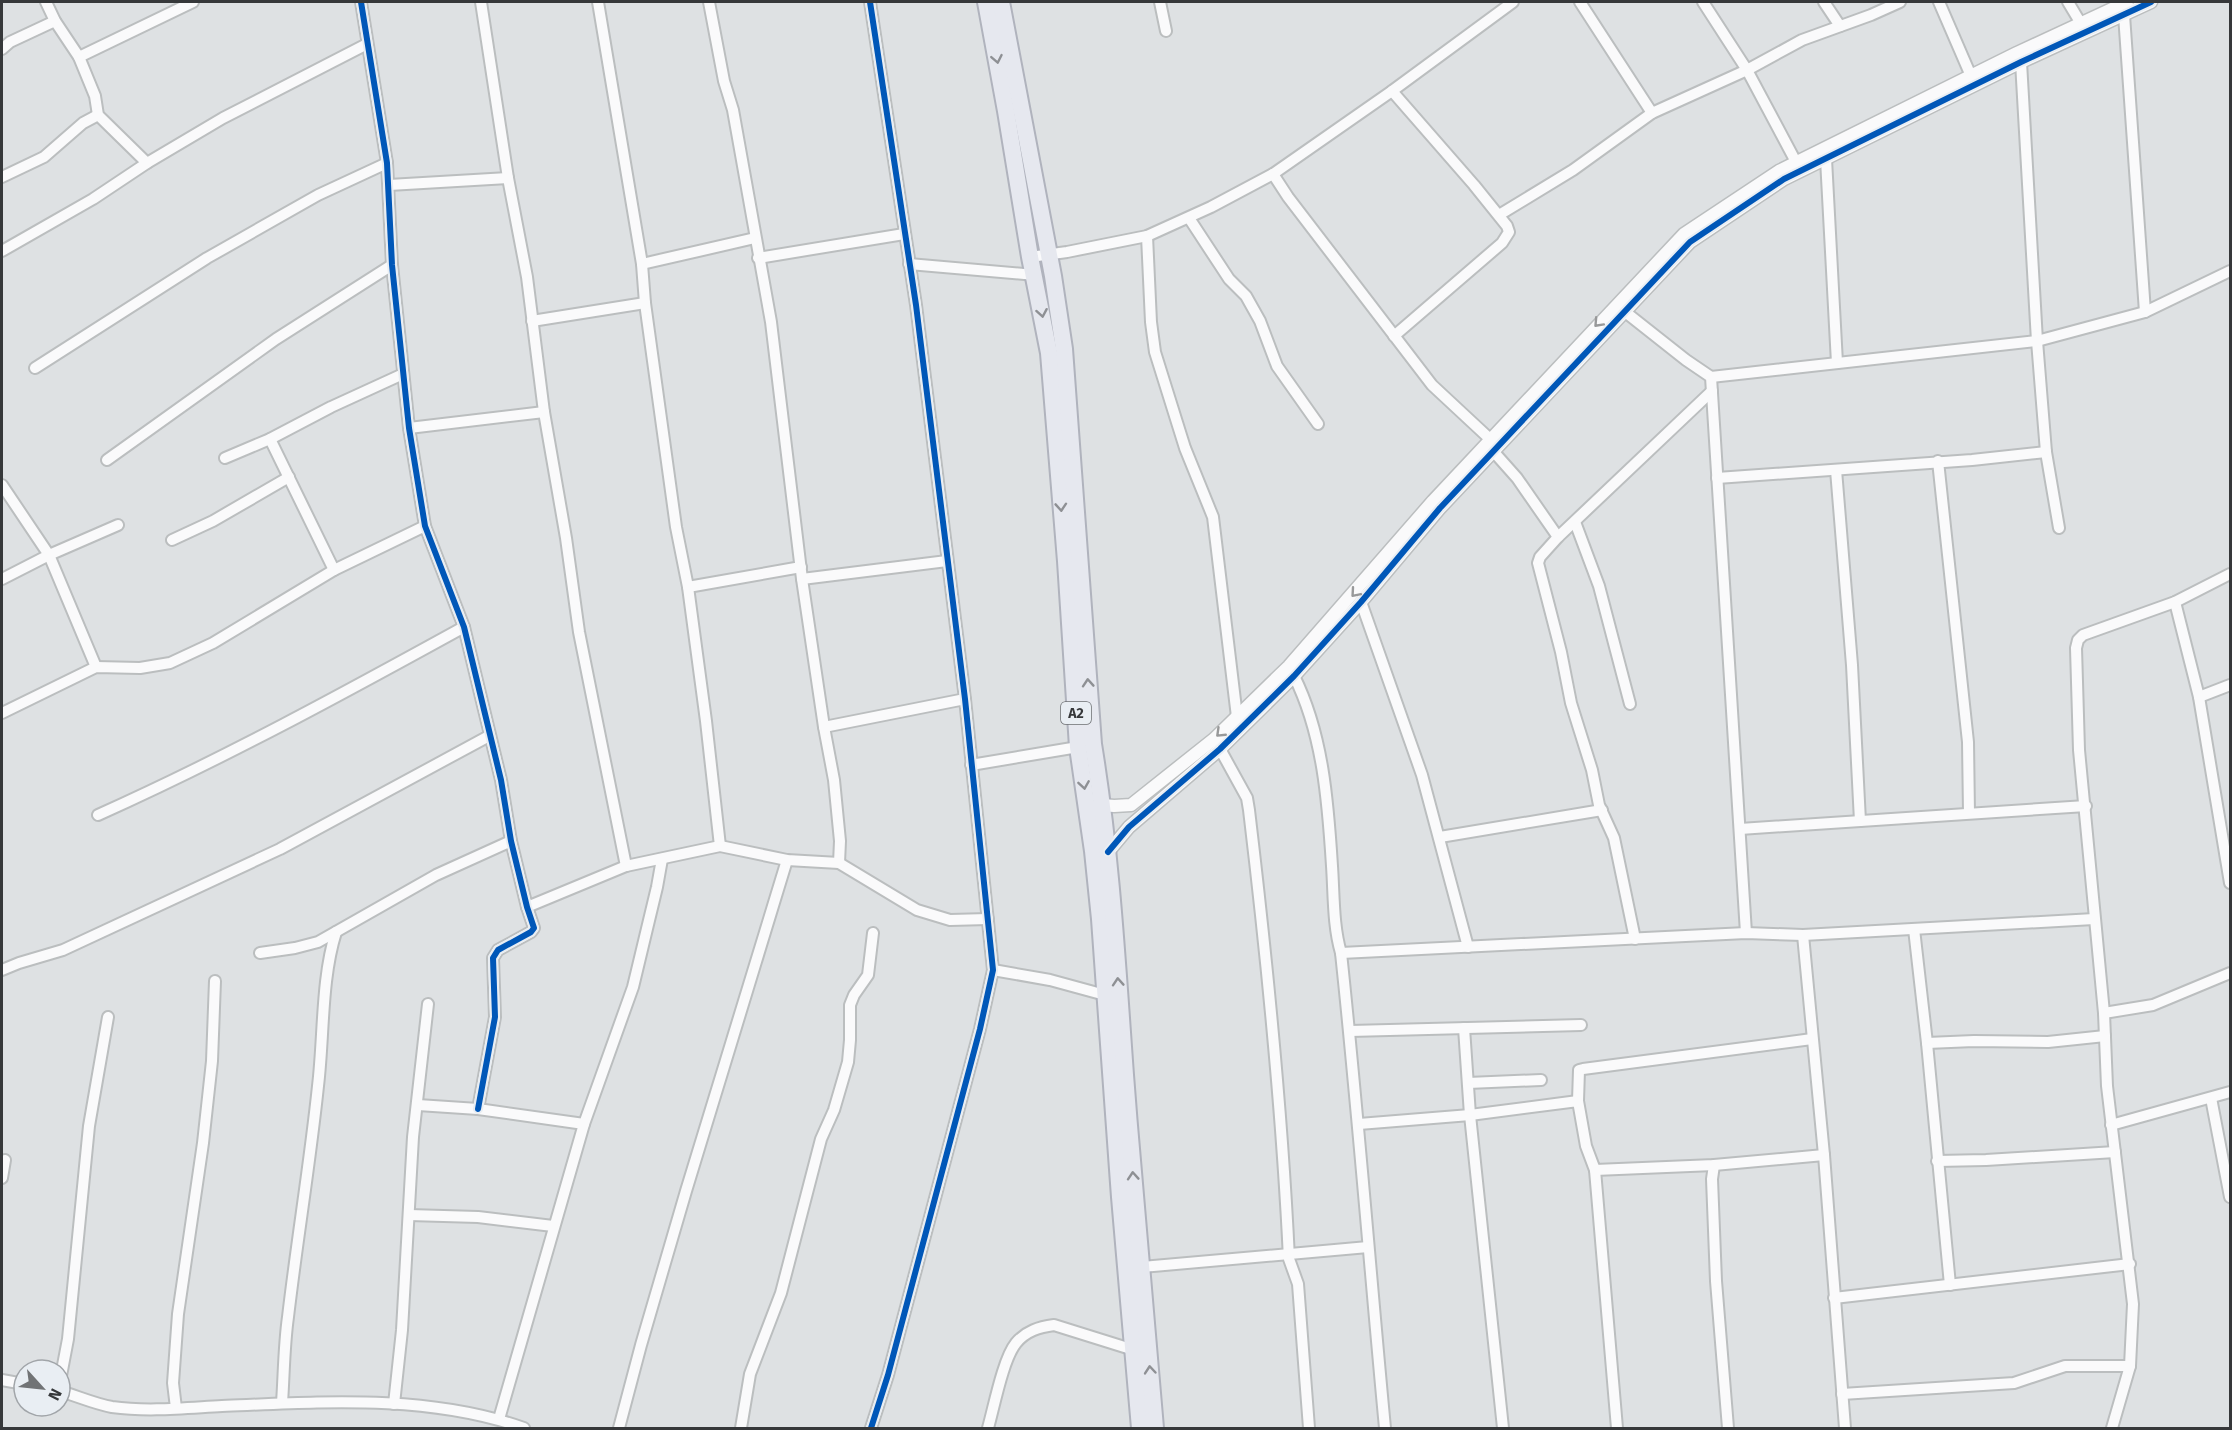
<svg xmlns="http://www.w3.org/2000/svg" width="2232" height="1430" font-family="'Fira Sans',sans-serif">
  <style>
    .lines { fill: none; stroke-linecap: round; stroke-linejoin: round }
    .minor-casing { stroke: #bbbebf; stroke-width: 14 }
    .tertiary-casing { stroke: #bbbebf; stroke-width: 15 }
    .trunk-casing { stroke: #b0b3bd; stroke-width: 20 }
    .minor { stroke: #fafafb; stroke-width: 10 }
    .tertiary { stroke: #fafafb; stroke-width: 12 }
    .trunk { stroke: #e6e8ef; stroke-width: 16 }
    .cycleway-casing { stroke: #e9eef3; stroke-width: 10 }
    .cycleway { stroke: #0057b8; stroke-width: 6 }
    .oneway { stroke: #8e9094 }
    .oneway2 { stroke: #98999a }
    .labels { text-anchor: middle; stroke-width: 6; stroke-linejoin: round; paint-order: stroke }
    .shield { fill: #e9eef3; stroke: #6c6f72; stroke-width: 1.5 }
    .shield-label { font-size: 14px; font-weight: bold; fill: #36383a }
  </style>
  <rect width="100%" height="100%" fill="#dee1e3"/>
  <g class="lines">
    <defs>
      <g id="minor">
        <polyline points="46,2 55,21 79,57 95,96 98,115 147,163"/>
        <polyline points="361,2 387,163 392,265 409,428 425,526 464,627 501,780 511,841 527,907 534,928 531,932 498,950 493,958 495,1017 478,1109"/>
        <polyline points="481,2 508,178 527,277 544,412 566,538 579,632 626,866"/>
        <polyline points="598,2 642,264 645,303 676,527 688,587 706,721 720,846"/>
        <polyline points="709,2 724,81 733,110 771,322 802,579 824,727 834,780 840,841 839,863"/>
        <polyline points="870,2 916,305 965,699 993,970 980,1029 888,1375 871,1428"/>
        <polyline points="1160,2 1166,31"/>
        <polyline points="1580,2 1652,113"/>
        <polyline points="1703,2 1747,70 1796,162"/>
        <polyline points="1824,2 1840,26"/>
        <polyline points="1939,2 1971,76"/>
        <polyline points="2068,2 2080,22"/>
        <polyline points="2124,15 2145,312"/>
        <polyline points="2,49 10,42 55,21"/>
        <polyline points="79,57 193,2"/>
        <polyline points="2021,62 2037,341 2046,452 2059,528"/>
        <polyline points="1392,91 1474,185 1507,226 1509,232 1502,243 1394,336"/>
        <polyline points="1826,159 1837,363"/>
        <polyline points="1273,174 1288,197 1432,385 1490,439"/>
        <polyline points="2,177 44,157 83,123 98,115"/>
        <polyline points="389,185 508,178"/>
        <polyline points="1499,215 1573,170 1652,113 1747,70 1802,40 1871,15 1900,2"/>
        <polyline points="1189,218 1229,279 1246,296 1260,321 1277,366 1318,424"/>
        <polyline points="1147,236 1151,322 1155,352 1185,448 1213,517 1237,717"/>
        <polyline points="2,251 93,199 147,163 223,118 367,44"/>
        <polyline points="1030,257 1067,252 1147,236 1211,207 1273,174 1392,91 1513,2"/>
        <polyline points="758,258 904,234"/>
        <polyline points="642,264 755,238"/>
        <polyline points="909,264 1035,275"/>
        <polyline points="1624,311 1686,360 1711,377 1746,933"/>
        <polyline points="532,321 645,303"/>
        <polyline points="35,368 207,258 318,195 387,163"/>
        <polyline points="1711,377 2037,341 2145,312 2230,271"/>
        <polyline points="409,428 544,412"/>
        <polyline points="270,439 334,570"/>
        <polyline points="1493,451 1517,478 1558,537"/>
        <polyline points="225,458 270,439 331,407 403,374"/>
        <polyline points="107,460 276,339 392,265"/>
        <polyline points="1938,461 1968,742 1969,813"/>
        <polyline points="1836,470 1852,665 1860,821"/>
        <polyline points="1717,478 1972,460 2046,452"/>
        <polyline points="2,485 49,555 96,667"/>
        <polyline points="1575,522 1599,586 1630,704"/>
        <polyline points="172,540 213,521 289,477"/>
        <polyline points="2,579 49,555 118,525"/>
        <polyline points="802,579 947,561"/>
        <polyline points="688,587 801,567"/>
        <polyline points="1361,602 1422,775 1468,947"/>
        <polyline points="2175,602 2199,697 2230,883"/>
        <path d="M 1294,676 C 1323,734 1328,802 1332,866 C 1334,895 1333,926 1341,953 C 1358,1112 1370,1270 1385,1428"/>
        <polyline points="2199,697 2230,685"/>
        <polyline points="2,713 96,667 140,668 170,663 213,643 334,570 425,526"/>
        <polyline points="824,727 965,699"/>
        <path d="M 1220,749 L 1247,798 L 1249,810 C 1267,960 1282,1109 1289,1259 L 1298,1284 L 1309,1428"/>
        <polyline points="971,765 1078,747"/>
        <path d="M 98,815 C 223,759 344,693 464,627"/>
        <polyline points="1740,829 2086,806"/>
        <polyline points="1440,837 1602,810"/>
        <polyline points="527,907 626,866 720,846 787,860 839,863 917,910 950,920 988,919"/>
        <polyline points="1914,929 1927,1043 1950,1285"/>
        <polyline points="1803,935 1824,1155 1845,1428"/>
        <polyline points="1635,939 1614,838 1599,805 1592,770 1571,703 1561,652 1538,563 1540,557 1558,537 1712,391"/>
        <polyline points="260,953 295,948 318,942 436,875 511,841"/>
        <polyline points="1341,953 1746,933 1803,935 2094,919"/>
        <polyline points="2,970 19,963 63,950 280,849 489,736"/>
        <polyline points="993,970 1050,980 1105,995"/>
        <polyline points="2104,1013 2153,1005 2230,973"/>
        <polyline points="1464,1028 1470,1115 1503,1428"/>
        <polyline points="1350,1031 1581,1025"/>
        <polyline points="1927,1043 1974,1041 2048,1042 2105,1036"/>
        <polyline points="1468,1083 1541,1080"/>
        <polyline points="2211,1098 2230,1197"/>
        <polyline points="1578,1101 1579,1070 1583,1069 1812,1039"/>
        <polyline points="418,1105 478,1109 584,1124"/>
        <polyline points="1359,1124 1470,1115 1578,1101 1586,1146 1595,1170 1714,1165 1824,1155"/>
        <polyline points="2111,1125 2230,1092"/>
        <polyline points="1937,1161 1986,1160 2115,1152"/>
        <polyline points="1714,1165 1712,1179 1716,1281 1728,1428"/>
        <polyline points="1595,1170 1617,1428"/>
        <polyline points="2,1178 5,1160"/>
        <polyline points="409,1215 478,1217 553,1226"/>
        <polyline points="1142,1267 1368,1247"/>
        <polyline points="1834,1298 2130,1264"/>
        <polyline points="2,1380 24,1384"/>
        <polyline points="60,1381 68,1339 89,1126 108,1017"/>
        <path d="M 60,1391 C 77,1396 95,1404 112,1407 C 148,1412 185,1408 222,1406 C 322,1402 428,1394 524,1428"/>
        <polyline points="1842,1394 2014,1383 2065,1366 2130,1366"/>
        <path d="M 282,1403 C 284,1374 284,1345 288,1317 C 297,1240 310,1163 318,1086 C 324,1036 321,979 336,932"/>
        <polyline points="394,1404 402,1330 413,1137 428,1004"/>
        <polyline points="176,1408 173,1383 178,1314 203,1143 212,1061 215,981"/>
        <polyline points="499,1419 584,1124 633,987 657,887 662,859"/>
        <polyline points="619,1428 641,1345 686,1191 787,860"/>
        <polyline points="741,1428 750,1374 781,1293 821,1139 834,1110 848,1062 850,1040 850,1005 854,995 868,975 873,933"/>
        <path d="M 988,1428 C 994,1407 1003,1359 1016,1343 C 1026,1331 1039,1327 1054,1325 L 1134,1350"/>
        <polyline points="2112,1428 2130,1366 2133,1304 2107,1086 2104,1013 2079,750 2076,648 2078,640 2083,635 2175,602 2230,574"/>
      </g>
      <g id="tertiary">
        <polyline points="1103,805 1114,806 1131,805 1214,739 1289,666 1433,501 1684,234 1779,171 2017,53 2127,2"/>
        <polyline points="1108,852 1129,827 1220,749 1294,676 1361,602 1440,508 1690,242 1784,179 2021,62 2151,2"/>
      </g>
      <g id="trunk">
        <polyline points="986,2 1006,111 1030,257 1049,353 1066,561 1078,747 1093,851 1100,919 1120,1197 1140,1428"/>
        <path d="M 1001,2 L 1053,276 L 1064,349 L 1093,744 C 1111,854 1117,964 1125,1075 C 1134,1193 1145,1311 1155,1428"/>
      </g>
    </defs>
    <use href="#minor" class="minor-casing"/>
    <use href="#tertiary" class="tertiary-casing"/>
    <use href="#trunk" class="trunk-casing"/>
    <use href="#minor" class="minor"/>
    <use href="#tertiary" class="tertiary"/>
    <use href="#trunk" class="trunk"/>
    <defs>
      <g id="cycleway">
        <polyline points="361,2 387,163 392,265 409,428 425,526 464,627 501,780 511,841 527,907 534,928 531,932 498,950 493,958 495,1017 478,1109"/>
        <polyline points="870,2 916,305 965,699 993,970 980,1029 888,1375 871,1428"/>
        <polyline points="1108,852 1129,827 1220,749 1294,676 1361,602 1440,508 1690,242 1784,179 2021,62 2151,2"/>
      </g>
    </defs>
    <use href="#cycleway" class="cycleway-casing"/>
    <use href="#cycleway" class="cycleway"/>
  </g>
  <defs><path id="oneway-chevron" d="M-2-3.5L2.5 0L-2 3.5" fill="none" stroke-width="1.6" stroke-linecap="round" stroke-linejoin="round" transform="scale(1.5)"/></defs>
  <g class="oneway">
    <use href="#oneway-chevron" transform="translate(997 59) rotate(79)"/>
    <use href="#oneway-chevron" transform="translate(1042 313) rotate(80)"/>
    <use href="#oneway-chevron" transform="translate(1061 507) rotate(86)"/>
    <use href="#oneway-chevron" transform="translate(1088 683) rotate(-94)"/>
    <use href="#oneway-chevron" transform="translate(1084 785) rotate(81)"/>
    <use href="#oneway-chevron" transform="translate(1118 982) rotate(-94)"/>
    <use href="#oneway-chevron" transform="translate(1133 1176) rotate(-94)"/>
    <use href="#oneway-chevron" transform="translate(1150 1370) rotate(-95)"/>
  </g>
  <g class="oneway2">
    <use href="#oneway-chevron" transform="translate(1598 323) rotate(133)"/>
    <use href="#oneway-chevron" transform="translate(1355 593) rotate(131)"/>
    <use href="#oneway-chevron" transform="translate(1220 733) rotate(136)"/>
  </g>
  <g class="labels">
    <rect class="shield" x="1061" y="702" width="30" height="22" rx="4.5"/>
    <g class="shield-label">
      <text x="1076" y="718">A2</text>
    </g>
  </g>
  <rect width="2232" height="1430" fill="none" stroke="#36383a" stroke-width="6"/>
  <g transform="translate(42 1388) rotate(117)"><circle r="28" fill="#e9eef3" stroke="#a1a5a9" stroke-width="1.5"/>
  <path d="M0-4.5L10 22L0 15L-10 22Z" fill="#717375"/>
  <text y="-9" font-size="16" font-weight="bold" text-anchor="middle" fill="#36383a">N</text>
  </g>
</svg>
